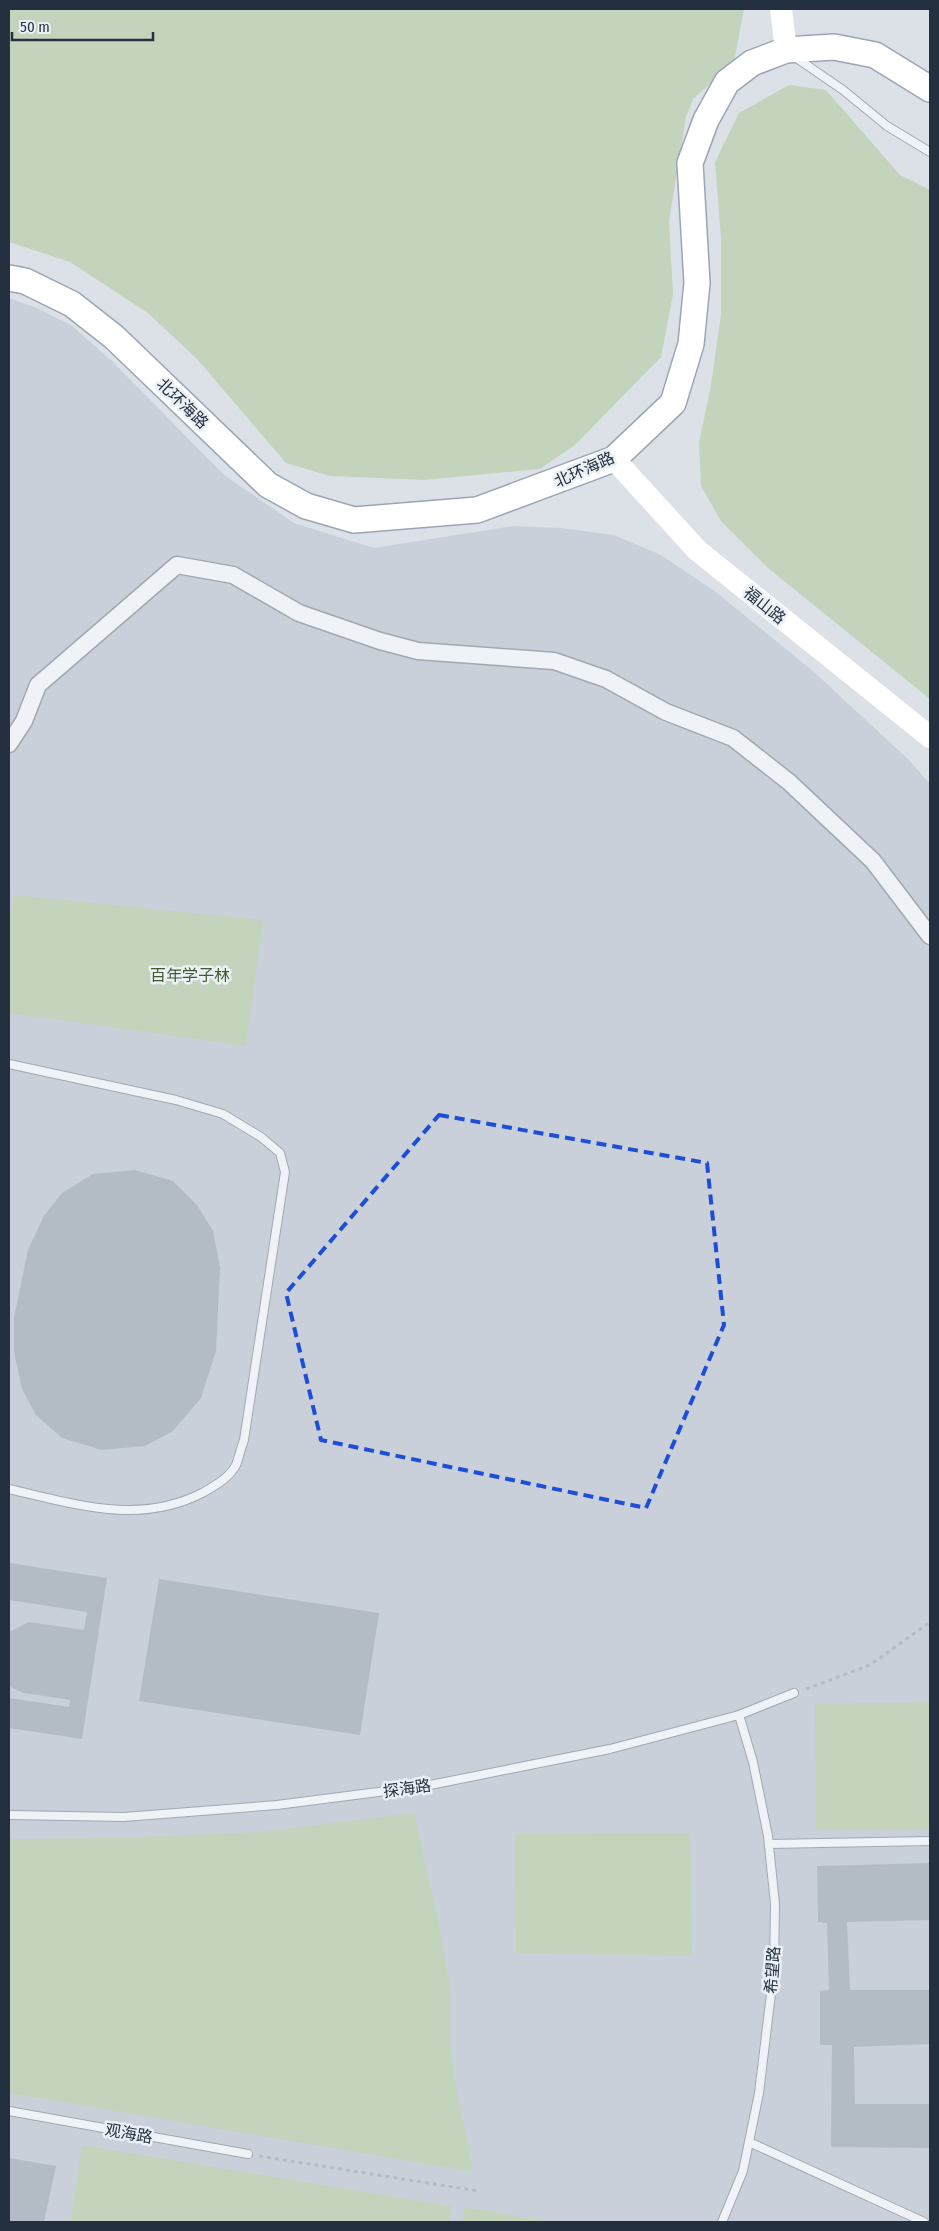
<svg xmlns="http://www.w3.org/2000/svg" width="939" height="2231" font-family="'Fira Sans Condensed','Noto Sans SC',sans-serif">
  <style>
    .built { fill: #cad0da }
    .green { fill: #c3d3bc }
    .building { fill: #b3bbc5 }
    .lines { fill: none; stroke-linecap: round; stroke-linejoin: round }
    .lane-casing { stroke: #a1a8b2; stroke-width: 10 }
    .street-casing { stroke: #a1a8b2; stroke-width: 19 }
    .primary-casing { stroke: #9aa6b5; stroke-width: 28 }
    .path { stroke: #b6bcc3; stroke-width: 3; stroke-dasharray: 4 4; stroke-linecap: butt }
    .lane { stroke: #eff2f6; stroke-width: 8 }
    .street { stroke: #eff2f6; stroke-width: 16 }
    .secondary { stroke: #fff; stroke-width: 22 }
    .primary { stroke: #fff; stroke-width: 25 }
    .marked { fill: none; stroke: #1d4ed8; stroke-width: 4; stroke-dasharray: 10 6; stroke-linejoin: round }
    .labels { text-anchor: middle; stroke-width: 5; stroke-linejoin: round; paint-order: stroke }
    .street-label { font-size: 16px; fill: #243040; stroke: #ebf0f5 }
    .park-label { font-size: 16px; fill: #3b5d30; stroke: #ebf0f5 }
  </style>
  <rect width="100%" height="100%" fill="#dce1e8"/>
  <polygon class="built" points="9,298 37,308 71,325 112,361 224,475 294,523 374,548 513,526 561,528 614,535 661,555 716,592 814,672 909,760 930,784 930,2222 9,2222"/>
  <g class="green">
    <polygon points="9,9 744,9 734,62 693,99 686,117 669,221 673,294 661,357 575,445 540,469 424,480 330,476 286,463 198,360 148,313 70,262 9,242"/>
    <polygon points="789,85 826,90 900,175 930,190 930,699 768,568 721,521 701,486 699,443 711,385 721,314 721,239 715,162 739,113"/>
    <polygon points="14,895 263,920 246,1046 9,1013 9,922"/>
    <polygon points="930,1702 930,1829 816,1829 815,1704"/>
    <polygon points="414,1813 441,1934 450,1988 450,2042 454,2077 473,2172 9,2093 9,1839 116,1838 261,1832"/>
    <polygon points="690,1833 692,1956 516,1953 515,1834"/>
    <polygon points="82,2145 451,2206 449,2222 71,2222"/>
    <polygon points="464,2207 552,2222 463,2222"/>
  </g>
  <g class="building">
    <polygon points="135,1170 173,1181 197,1205 213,1231 220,1268 216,1351 201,1398 172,1432 145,1446 102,1450 62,1438 36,1415 22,1389 14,1352 14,1318 28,1250 44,1216 62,1193 93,1174"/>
    <polygon points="9,1563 107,1578 82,1739 9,1728 9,1698 69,1707 70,1700 24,1693 12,1688 9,1685 9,1632 29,1622 84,1630 87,1612 9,1600"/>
    <polygon points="159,1579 379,1613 360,1735 139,1701"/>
    <polygon points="930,1863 930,1920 847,1922 850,1990 930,1990 930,2044 854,2047 855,2104 930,2104 930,2148 831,2147 832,2045 820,2045 820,1991 829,1990 827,1923 818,1922 817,1866"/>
    <polygon points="9,2158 56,2166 44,2222 9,2222"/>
  </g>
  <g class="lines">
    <defs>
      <g id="lane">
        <polyline points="795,57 843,90 887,126 930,152"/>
        <path d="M 9,1064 L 176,1100 L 223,1114 L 261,1137 L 280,1153 L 285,1172 L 244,1440 C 241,1448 239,1457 236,1465 C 229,1478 216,1485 204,1492 C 140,1526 75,1504 9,1489"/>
        <polyline points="9,1815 124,1817 277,1805 425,1786 610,1749 739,1715 794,1693"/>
        <polyline points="769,1844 930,1841"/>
        <polyline points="9,2111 248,2154"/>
        <polyline points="749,2142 924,2222"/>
        <polyline points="722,2222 743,2171 759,2093 774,1969 775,1904 768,1836 753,1762 739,1715"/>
      </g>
      <polyline id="street" points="9,744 24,721 38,685 177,565 233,575 299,613 380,641 418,651 554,661 606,679 666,712 733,738 789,782 873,861 930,936"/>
      <polyline id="primary" points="9,278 25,281 72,304 114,337 268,485 306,506 354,520 477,510 614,459 673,403 691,344 697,283 690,163 706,120 727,82 752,63 786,50 834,47 875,55 930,89"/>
    </defs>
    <use href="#lane" class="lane-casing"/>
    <use href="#street" class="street-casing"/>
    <use href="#primary" class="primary-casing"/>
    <g class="path">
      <polyline points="806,1689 870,1665 930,1622"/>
      <polyline points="259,2156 478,2191"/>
    </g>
    <use href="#lane" class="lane"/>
    <use href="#street" class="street"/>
    <g class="secondary">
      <polyline points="781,9 786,50"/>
      <polyline points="614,459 697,550 930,737"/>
    </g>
    <use href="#primary" class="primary"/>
  </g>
  <path class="marked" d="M 439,1115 L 707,1163 L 724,1325 L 646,1508 L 321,1440 L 286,1293 Z"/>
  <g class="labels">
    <g class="street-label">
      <text transform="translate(183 403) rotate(44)" y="6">北环海路</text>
      <text transform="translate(584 469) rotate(-24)" y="6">北环海路</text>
      <text transform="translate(765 605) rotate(39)" y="6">福山路</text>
      <text transform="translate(407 1788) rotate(-8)" y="6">探海路</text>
      <text transform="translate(772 1970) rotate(-86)" y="6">希望路</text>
      <text transform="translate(129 2133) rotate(10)" y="6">观海路</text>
    </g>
    <g class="park-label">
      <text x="190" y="981">百年学子林</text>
    </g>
  </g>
  <rect width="939" height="2231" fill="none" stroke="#243040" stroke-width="20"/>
  <path d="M12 32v8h141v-8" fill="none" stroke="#243040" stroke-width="2.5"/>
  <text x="20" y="32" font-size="15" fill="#243040" stroke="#ebf0f5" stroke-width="4" paint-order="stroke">50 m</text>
</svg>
